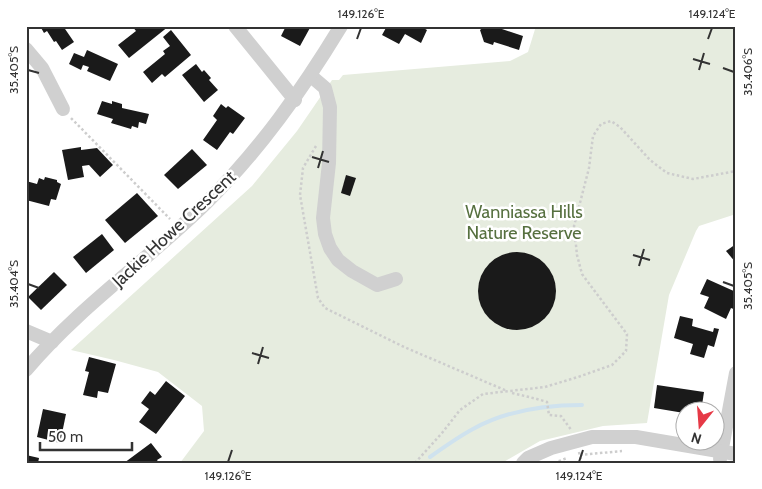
<svg xmlns="http://www.w3.org/2000/svg" width="762" height="489" font-family="Cabin,sans-serif">
  <style>
    .green { fill: #e6ecdf }
    .lines { fill: none; stroke-linecap: round; stroke-linejoin: round }
    .stream { stroke: #cfe2ee; stroke-width: 4 }
    .building { fill: #1a1a1a }
    .path { stroke: #cdcdcd; stroke-width: 2.5; stroke-dasharray: 2.5 2.5; stroke-linecap: butt }
    .minor { stroke: #d0d0d0; stroke-width: 14 }
    .ticks { fill: none; stroke: #333; stroke-width: 2 }
    .labels { text-anchor: middle; stroke-width: 5; stroke-linejoin: round; paint-order: stroke }
    .park-label { font-size: 18px; fill: #56703f; stroke: #fff }
    .street-label { font-size: 18px; fill: #333; stroke: #fff }
    .neatline { fill: none; stroke: #333; stroke-width: 2 }
    .ticks-label { font-size: 12px; text-anchor: middle; fill: #333 }
  </style>
  <rect width="100%" height="100%" fill="#fff"/>
  <polygon class="green" points="536,26 736,26 736,214 699,226 696,231 669,295 647,423 603,426 540,441 502,463 180,463 204,431 202,406 158,372 114,360 71,350 252,186 297,131 332,80 339,80 343,75 510,61 528,52"/>
  <g class="lines">
    <path class="stream" d="M 430,457 C 444,447 458,437 473,429 C 507,410 544,405 582,405"/>
  </g>
  <g class="building">
    <polygon points="40,26 63,26 74,42 62,50 56,41 54,42 47,31 44,33"/>
    <polygon points="132,26 169,26 129,58 118,45 136,31"/>
    <polygon points="281,26 311,26 300,46 281,36 285,28"/>
    <polygon points="387,26 420,26 427,30 421,43 405,34 399,44 382,35"/>
    <polygon points="485,26 499,26 499,28 523,36 519,50 494,42 493,45 484,42 480,30"/>
    <polygon points="171,30 191,55 165,77 162,74 152,83 143,72 165,54 163,51 170,46 163,37"/>
    <polygon points="87,50 118,64 110,81 87,71 89,67 83,65 81,70 69,64 74,53 84,57"/>
    <polygon points="196,64 202,72 204,70 211,78 209,80 218,90 204,102 182,75"/>
    <polygon points="102,101 112,104 112,101 122,104 122,108 149,114 146,124 139,122 138,128 132,126 131,129 111,123 113,119 97,114"/>
    <polygon points="221,104 226,108 228,106 245,118 233,134 230,132 217,150 203,140 217,120 213,116"/>
    <polygon points="81,147 81,150 97,148 113,165 100,177 89,165 82,166 84,177 68,180 62,150"/>
    <polygon points="192,149 207,165 178,189 164,175"/>
    <polygon points="346,175 356,178 350,196 341,193"/>
    <polygon points="45,177 57,180 57,182 61,184 56,200 51,199 49,206 26,200 26,181 37,184 39,178 44,180"/>
    <polygon points="137,193 158,216 125,243 105,220"/>
    <polygon points="102,234 114,250 86,273 73,257"/>
    <polygon points="736,244 736,263 726,251"/>
    <circle cx="517" cy="291" r="39"/>
    <polygon points="54,272 67,285 41,310 28,297"/>
    <polygon points="707,279 736,292 736,310 731,308 726,319 704,308 709,297 700,294"/>
    <polygon points="680,316 693,319 692,326 713,332 714,328 719,329 714,347 708,345 704,358 690,354 693,344 674,338"/>
    <polygon points="89,357 116,364 108,393 98,391 97,398 83,395 89,372 85,371"/>
    <polygon points="166,381 185,396 156,434 139,422 149,409 141,403 150,391 155,395"/>
    <polygon points="657,385 704,392 701,412 684,413 654,408"/>
    <polygon points="43,409 66,414 60,443 37,437"/>
    <polygon points="151,443 162,457 157,460 159,463 124,463"/>
    <polygon points="26,455 39,458 38,463 26,463"/>
  </g>
  <g class="lines">
    <g class="path">
      <polyline points="71,118 170,219"/>
      <polyline points="316,146 303,168 300,195 318,298 325,308 404,347 507,391"/>
      <path d="M 512,393 C 524,396 535,398 547,402 L 549,415 L 561,416 L 572,431"/>
      <polyline points="579,452 582,463"/>
      <polyline points="580,455 622,451"/>
      <polyline points="415,463 442,433 460,410 483,394 545,387 578,377 612,365 626,351 627,334 582,274 577,255 574,226 589,168 593,136 601,124 611,121 620,127 650,160 667,173 693,179 736,171"/>
      <polyline points="554,463 567,458"/>
    </g>
    <g class="minor">
      <polyline points="235,26 295,100"/>
      <polyline points="26,49 42,68 63,109"/>
      <polyline points="311,76 325,88 330,107 329,163 323,218 325,234 330,248 338,260 352,271 377,285 396,279"/>
      <polyline points="26,331 52,342"/>
      <path d="M 26,370 C 79,307 148,260 206,203 C 260,150 302,90 341,26"/>
      <polyline points="720,459 736,373"/>
      <polyline points="523,463 528,458 551,448 592,437 636,437 736,454"/>
    </g>
  </g>
  <path class="ticks" d="M 357,39 L 361,28M 708,39 L 712,28M 693,59 L 710,64M 723,68 L 734,72M 28,70 L 39,73M 699,70 L 704,53M 312,157 L 329,162M 318,168 L 323,151M 633,255 L 650,260M 639,266 L 644,249M 723,282 L 734,286M 28,284 L 39,288M 252,353 L 269,358M 258,364 L 263,347M 228,462 L 232,450M 579,462 L 583,450"/>
  <g class="labels">
    <g class="park-label">
      <text x="524" y="218">Wanniassa Hills<tspan x="524" dy="21">Nature Reserve</tspan></text>
    </g>
    <g class="street-label">
      <text transform="translate(174 229) rotate(-43)" y="6">Jackie Howe Crescent</text>
    </g>
  </g>
  <rect width="762" height="489" fill="none" stroke="#ffffff" stroke-width="55"/>
  <g transform="translate(700 426) rotate(197)"><circle r="24" fill="#ffffff" stroke="#adadad"/>
  <path d="M0-4L9 19L0 12L-9 19Z" fill="#e63946"/>
  <text y="-8" font-size="14" font-weight="bold" text-anchor="middle" fill="#333333">N</text>
  </g>
  <path d="M40 442v8h92v-8" fill="none" stroke="#333333" stroke-width="2.5"/>
  <text x="48" y="442" font-size="15" fill="#333333" stroke="#ffffff" stroke-width="4" paint-order="stroke">50 m</text>
  <rect x="28" y="28" width="706" height="434" class="neatline"/>
  <g class="ticks-label">
    <text x="361" y="18">149.126°E</text>
    <text x="712" y="18">149.124°E</text>
    <text transform="translate(14 70) rotate(-90)" y="4">35.405°S</text>
    <text transform="translate(748 72) rotate(-90)" y="4">35.406°S</text>
    <text transform="translate(14 284) rotate(-90)" y="4">35.404°S</text>
    <text transform="translate(748 286) rotate(-90)" y="4">35.405°S</text>
    <text x="228" y="480">149.126°E</text>
    <text x="579" y="480">149.124°E</text>
  </g>
</svg>
